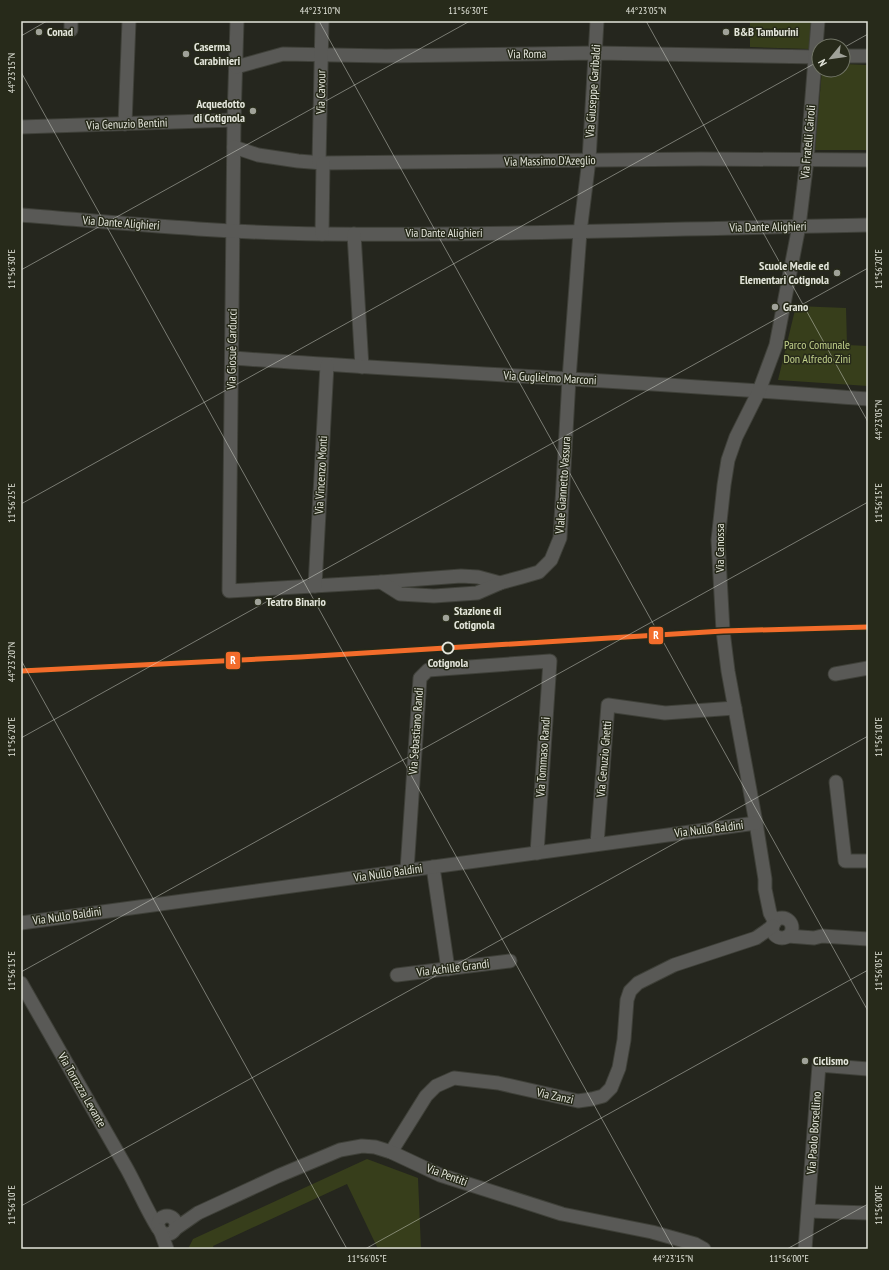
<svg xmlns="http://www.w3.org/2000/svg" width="889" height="1270" font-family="'PT Sans Narrow',sans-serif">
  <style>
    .green { fill: #373e1b }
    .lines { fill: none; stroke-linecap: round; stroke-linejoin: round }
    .street-casing { stroke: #3f4039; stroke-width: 15 }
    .street { stroke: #595956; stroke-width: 13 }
    .rail-1-casing { stroke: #272a1a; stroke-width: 8 }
    .rail-1 { stroke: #f36c2b; stroke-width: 5 }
    .ticks { fill: none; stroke: #e3e5db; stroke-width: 1; stroke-opacity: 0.45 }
    .poi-dot { fill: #a0a299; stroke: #272a1a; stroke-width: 1.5 }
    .stop-dot { fill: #272a1a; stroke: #e3e5db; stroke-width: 2 }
    .labels { text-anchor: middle; stroke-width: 3; stroke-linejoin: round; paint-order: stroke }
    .poi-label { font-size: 12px; font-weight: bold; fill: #e3e5db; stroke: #272a1a; text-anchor: start }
    .street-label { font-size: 12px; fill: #e3e5db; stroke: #272a1a }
    .park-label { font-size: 12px; fill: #c1d08a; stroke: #272a1a }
    .stop-label { font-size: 12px; font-weight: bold; fill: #e3e5db; stroke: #272a1a }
    .line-badge { stroke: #272a1a; stroke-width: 1.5 }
    .badge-label { font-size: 11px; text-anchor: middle; font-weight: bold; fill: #fff }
    .neatline { fill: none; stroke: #e3e5db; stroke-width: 1.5 }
    .ticks-label { font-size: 10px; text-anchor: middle; fill: #e3e5db }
  </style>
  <rect width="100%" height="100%" fill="#25261e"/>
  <g class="green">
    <polygon points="750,21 812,21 810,49 750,47"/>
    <polygon points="843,64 868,65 868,150 815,150 822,70 843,70"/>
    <polygon points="796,306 846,308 847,345 868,346 868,386 778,380"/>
    <polygon points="367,1159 418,1178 421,1249 378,1249 347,1184 213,1246 214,1249 188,1249 193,1239"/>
  </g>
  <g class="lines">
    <defs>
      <g id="street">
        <polyline points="71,21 71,30"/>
        <polyline points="237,21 234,120 229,591 381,582 461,576 478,577 500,583 522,577 539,572 551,560 560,538 569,379 580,232 589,160 597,21"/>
        <polyline points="843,56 868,56"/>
        <polyline points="236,67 283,54 386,56 596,53 819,57"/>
        <polyline points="125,124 129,21"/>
        <polyline points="21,127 234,120"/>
        <polyline points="234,147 258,155 298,161 323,163 701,159 868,160"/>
        <polyline points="319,162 322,21"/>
        <path d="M 21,215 C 121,223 222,233 323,234 C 505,236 686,228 868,225"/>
        <polyline points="322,234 323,163"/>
        <polyline points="354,234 362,367"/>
        <path d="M 232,358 C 444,373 656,382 868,399"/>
        <polyline points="381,582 400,594 434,596 477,593 500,583"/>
        <polyline points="315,586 327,365"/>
        <polyline points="835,674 868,668"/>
        <polyline points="836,782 845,861 868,861"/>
        <polyline points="597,844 608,705 665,713 735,708"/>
        <polyline points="433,867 448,969"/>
        <polyline points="407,870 420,678 428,670 550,661 537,853"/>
        <circle cx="782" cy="928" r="10"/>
        <polyline points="775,922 770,913 765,889 765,879 756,823 728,671 723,631 718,540 724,485 728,460 736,437 759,391 776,345 799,226 807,160 818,21"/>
        <polyline points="21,923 756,823"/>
        <polyline points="788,936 814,938 822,936 868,939"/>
        <polyline points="397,975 510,961"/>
        <path d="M 21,983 L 127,1169 C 138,1189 146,1209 158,1228"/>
        <polyline points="391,1152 426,1096 436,1086 454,1078 498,1083 578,1101 592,1099 603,1096 611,1088 619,1068 624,1040 627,1000 630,991 638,983 674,965 756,938 773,926"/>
        <polyline points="809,1211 868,1213"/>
        <circle cx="167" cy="1225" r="9"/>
        <polyline points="175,1229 198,1213 278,1176 340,1150 362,1146 375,1147 391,1152 440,1175 562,1214 652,1232 695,1244 704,1249"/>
        <polyline points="160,1230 167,1249"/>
        <polyline points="805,1249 819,1065 868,1069"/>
      </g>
    </defs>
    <use href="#street" class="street-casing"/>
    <use href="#street" class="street"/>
    <defs>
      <polyline id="rail-1" points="21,671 300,657 723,631 868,627"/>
    </defs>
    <use href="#rail-1" class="rail-1-casing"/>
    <use href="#rail-1" class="rail-1"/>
  </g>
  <path class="ticks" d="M 319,21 L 868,1011M 646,21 L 868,422M 21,36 L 47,21M 843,48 L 868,34M 21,72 L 674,1249M 21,270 L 470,21M 21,504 L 819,61M 21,660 L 347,1249M 21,738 L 868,268M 21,972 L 868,502M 21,1206 L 868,736M 365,1249 L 868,970M 787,1249 L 868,1204"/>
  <g class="poi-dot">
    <circle cx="39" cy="32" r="4"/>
    <circle cx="726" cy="32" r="4"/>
    <circle cx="186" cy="54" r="4"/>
    <circle cx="253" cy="111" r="4"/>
    <circle cx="837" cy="273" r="4"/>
    <circle cx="775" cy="307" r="4"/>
    <circle cx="258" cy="602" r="4"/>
    <circle cx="446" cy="618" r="4"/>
    <circle cx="805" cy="1061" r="4"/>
  </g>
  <circle class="stop-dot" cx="448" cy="648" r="5.5"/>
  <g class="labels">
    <g class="poi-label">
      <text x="47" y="36">Conad</text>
      <text x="734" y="36">B&amp;B Tamburini</text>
      <text x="194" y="51">Caserma<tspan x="194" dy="14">Carabinieri</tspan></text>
      <text x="245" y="108" text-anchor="end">Acquedotto<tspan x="245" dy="14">di Cotignola</tspan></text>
      <text x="829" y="270" text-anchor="end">Scuole Medie ed<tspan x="829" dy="14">Elementari Cotignola</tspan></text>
      <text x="783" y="311">Grano</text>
      <text x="266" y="606">Teatro Binario</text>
      <text x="454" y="615">Stazione di<tspan x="454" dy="14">Cotignola</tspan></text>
      <text x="813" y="1065">Ciclismo</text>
    </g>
    <g class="street-label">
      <text transform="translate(527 54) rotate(-1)" y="4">Via Roma</text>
      <text transform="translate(593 91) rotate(-86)" y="4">Via Giuseppe Garibaldi</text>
      <text transform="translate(321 92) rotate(-89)" y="4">Via Cavour</text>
      <text transform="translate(127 124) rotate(-2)" y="4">Via Genuzio Bentini</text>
      <text transform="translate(808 142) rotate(-85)" y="4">Via Fratelli Cairoli</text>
      <text transform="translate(550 161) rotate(-1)" y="4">Via Massimo D'Azeglio</text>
      <text transform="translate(121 223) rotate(4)" y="4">Via Dante Alighieri</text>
      <text transform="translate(768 227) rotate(-1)" y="4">Via Dante Alighieri</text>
      <text x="444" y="237">Via Dante Alighieri</text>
      <text transform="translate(232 349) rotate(-89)" y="4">Via Giosuè Carducci</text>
      <text transform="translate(550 378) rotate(3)" y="4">Via Guglielmo Marconi</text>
      <text transform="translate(321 475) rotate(-87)" y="4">Via Vincenzo Monti</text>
      <text transform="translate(563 485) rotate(-86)" y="4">VIale Giannetto Vassura</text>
      <text transform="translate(720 548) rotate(-90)" y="4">Via Canossa</text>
      <text transform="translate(416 731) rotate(-86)" y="4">Via Sebastiano Randi</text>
      <text transform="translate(543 757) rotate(-86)" y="4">Via Tommaso Randi</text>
      <text transform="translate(604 759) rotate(-85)" y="4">Via Genuzio Ghetti</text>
      <text transform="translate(709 829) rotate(-7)" y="4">Via Nullo Baldini</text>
      <text transform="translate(388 873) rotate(-8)" y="4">Via Nullo Baldini</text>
      <text transform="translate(67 916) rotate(-8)" y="4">Via Nullo Baldini</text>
      <text transform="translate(453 968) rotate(-7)" y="4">Via Achille Grandi</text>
      <text transform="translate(82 1090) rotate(60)" y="4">Via Torrazza Levante</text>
      <text transform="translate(555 1096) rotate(12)" y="4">Via Zanzi</text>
      <text transform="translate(814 1133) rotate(-86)" y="4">Via Paolo Borsellino</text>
      <text transform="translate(447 1175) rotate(20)" y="4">Via Pentiti</text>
    </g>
    <g class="park-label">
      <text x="817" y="349">Parco Comunale<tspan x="817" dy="14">Don Alfredo Zini</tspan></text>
    </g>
    <g class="stop-label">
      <text x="448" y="667">Cotignola</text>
    </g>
  </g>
  <g class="line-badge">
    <rect x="648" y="626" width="16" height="19" rx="4" fill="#f36c2b"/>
    <rect x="225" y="651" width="16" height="19" rx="4" fill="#f36c2b"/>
  </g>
  <g class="badge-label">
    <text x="656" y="639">R</text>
    <text x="233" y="664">R</text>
  </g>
  <rect width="889" height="1270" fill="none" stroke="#272a1a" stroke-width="44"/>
  <g transform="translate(831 58) rotate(241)"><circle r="19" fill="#272a1a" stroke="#727567"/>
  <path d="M0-3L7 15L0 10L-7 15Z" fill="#a0a299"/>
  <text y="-6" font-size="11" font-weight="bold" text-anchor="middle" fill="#e3e5db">N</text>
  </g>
  <rect x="22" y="22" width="845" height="1226" class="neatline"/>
  <g class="ticks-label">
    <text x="320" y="14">44°23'10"N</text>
    <text x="468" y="14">11°56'30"E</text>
    <text x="646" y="14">44°23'05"N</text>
    <text transform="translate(11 73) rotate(-90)" y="4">44°23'15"N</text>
    <text transform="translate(878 269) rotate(-90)" y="4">11°56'20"E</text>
    <text transform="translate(11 269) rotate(-90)" y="4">11°56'30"E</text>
    <text transform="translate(878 420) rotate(-90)" y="4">44°23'05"N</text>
    <text transform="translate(878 503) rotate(-90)" y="4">11°56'15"E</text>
    <text transform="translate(11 503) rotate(-90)" y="4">11°56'25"E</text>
    <text transform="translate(11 662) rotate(-90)" y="4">44°23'20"N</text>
    <text transform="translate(878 737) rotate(-90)" y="4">11°56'10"E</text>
    <text transform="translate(11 737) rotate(-90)" y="4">11°56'20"E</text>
    <text transform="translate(878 971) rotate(-90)" y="4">11°56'05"E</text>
    <text transform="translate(11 971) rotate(-90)" y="4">11°56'15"E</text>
    <text transform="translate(878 1205) rotate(-90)" y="4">11°56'00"E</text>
    <text transform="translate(11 1205) rotate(-90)" y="4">11°56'10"E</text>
    <text x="367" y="1262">11°56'05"E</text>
    <text x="673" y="1262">44°23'15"N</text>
    <text x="789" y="1262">11°56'00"E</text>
  </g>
</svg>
